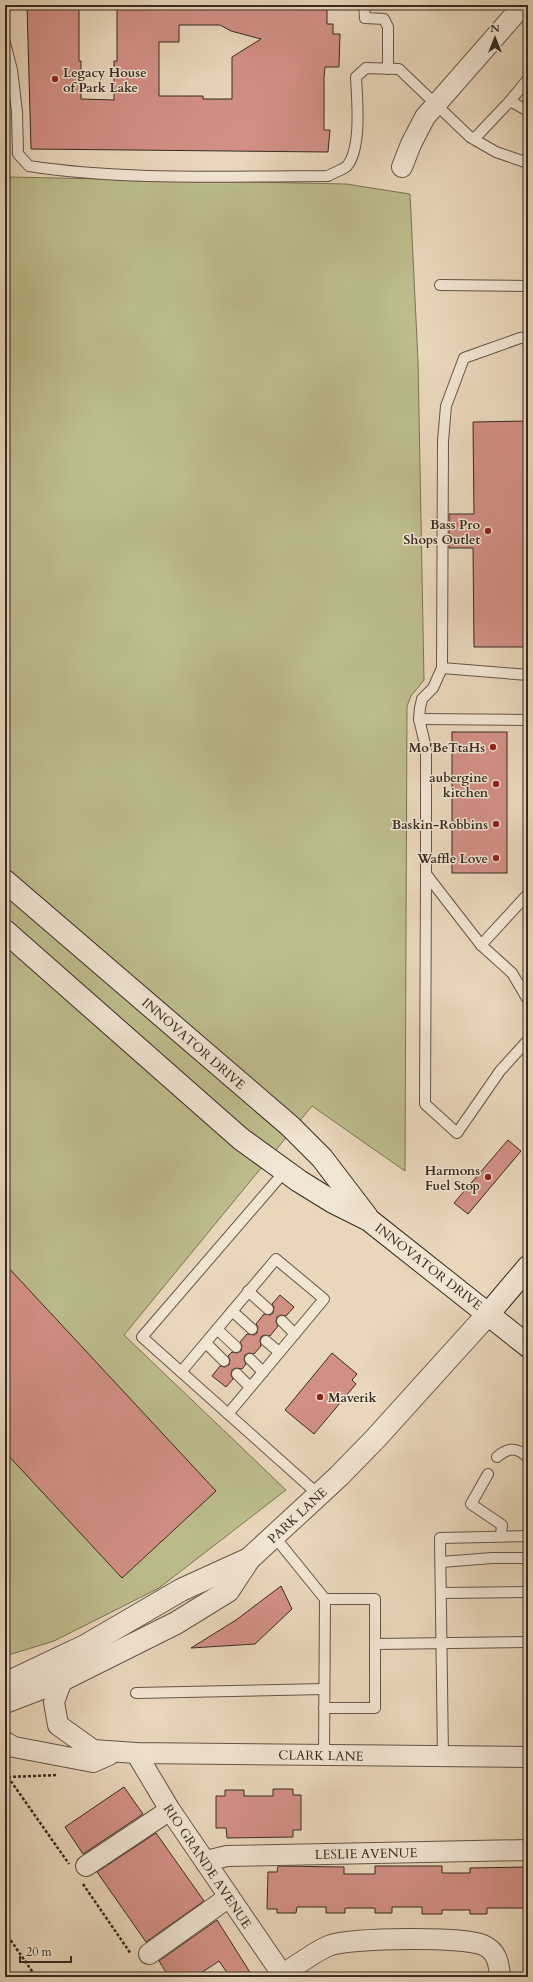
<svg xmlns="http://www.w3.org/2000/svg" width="533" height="1982" font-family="Cardo,serif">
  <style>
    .green { fill: #bdbd8c; stroke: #7a7456 }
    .building { fill: #d29085; stroke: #372b21; fill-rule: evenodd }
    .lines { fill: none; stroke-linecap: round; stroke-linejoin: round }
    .service-casing { stroke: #645648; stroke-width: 12 }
    .minor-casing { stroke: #645648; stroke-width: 22 }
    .tertiary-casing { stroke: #645648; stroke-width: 24 }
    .secondary-casing { stroke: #372b21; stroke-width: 24 }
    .path { stroke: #372b21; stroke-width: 2.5; stroke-dasharray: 3 2; stroke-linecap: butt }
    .service { stroke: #f1e5d3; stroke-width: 10 }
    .minor { stroke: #f1e5d3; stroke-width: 20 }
    .tertiary { stroke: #f1e5d3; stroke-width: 22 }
    .secondary { stroke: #f1e5d3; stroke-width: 22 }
    .poi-dot { fill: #8f2418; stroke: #f1e5d3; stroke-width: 1.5 }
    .labels { text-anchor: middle; stroke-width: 3; stroke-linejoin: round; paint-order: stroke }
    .poi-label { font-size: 13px; font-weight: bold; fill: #372b21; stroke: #f1e5d3; text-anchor: end }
    .street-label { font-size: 13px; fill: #372b21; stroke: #f1e5d3 }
  </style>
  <rect width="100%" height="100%" fill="#ead7bb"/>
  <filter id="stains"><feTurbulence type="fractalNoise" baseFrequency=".005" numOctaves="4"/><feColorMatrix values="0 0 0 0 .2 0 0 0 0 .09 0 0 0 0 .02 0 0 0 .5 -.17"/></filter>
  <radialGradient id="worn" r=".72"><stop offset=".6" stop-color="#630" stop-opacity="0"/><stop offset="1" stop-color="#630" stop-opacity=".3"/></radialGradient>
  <polygon class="green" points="5,156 9,177 346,184 410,194 418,361 424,680 411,696 407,706 405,1171 312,1106 124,1335 286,1490 159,1588 54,1641 5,1656"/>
  <g class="building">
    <path d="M 27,5 L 79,5 L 79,61 L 81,61 L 81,99 L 114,100 L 114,61 L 117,61 L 117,5 L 327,5 L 327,24 L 333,24 L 333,34 L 340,34 L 339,67 L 325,67 L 324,78 L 324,130 L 330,130 L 328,152 L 31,149 ZM 179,25 L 220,25 L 231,31 L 261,39 L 232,57 L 232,99 L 203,99 L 203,96 L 159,96 L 159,42 L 179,42 Z"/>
    <polygon points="528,421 528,647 474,647 473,548 449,548 449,514 474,514 473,422"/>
    <rect x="452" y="732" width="55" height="141"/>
    <polygon points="508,1140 521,1151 468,1214 454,1203"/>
    <polygon points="5,1264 216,1491 122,1578 5,1452"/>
    <polygon points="280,1295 294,1307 286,1316 281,1315 277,1317 276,1322 278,1326 270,1336 264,1335 261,1337 260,1340 261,1346 254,1354 249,1353 245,1355 244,1360 246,1364 242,1369 236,1368 232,1370 231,1375 233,1379 226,1387 212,1376 220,1366 225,1367 229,1365 230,1360 228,1356 232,1352 237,1353 241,1351 242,1346 240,1342 247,1334 254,1335 257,1333 258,1327 256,1324 264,1314 270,1315 273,1313 274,1307 272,1304"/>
    <polygon points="332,1353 357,1374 352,1380 356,1384 314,1434 285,1410"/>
    <polygon points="281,1586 292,1609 255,1644 191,1648 236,1620"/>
    <polygon points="124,1787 143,1814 83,1854 65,1827"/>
    <polygon points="273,1789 293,1789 293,1795 301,1795 301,1830 293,1830 293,1837 227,1838 226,1828 216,1828 216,1796 225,1796 225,1790 244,1790 244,1796 273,1796"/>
    <polygon points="156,1833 204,1901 146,1942 97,1872"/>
    <polygon points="278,1866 344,1867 344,1874 375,1874 375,1866 442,1866 442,1873 470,1873 470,1868 528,1867 528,1908 487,1908 487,1914 470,1914 470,1910 442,1910 442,1914 422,1914 422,1907 392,1907 392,1913 375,1913 375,1908 345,1908 345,1913 326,1913 326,1907 297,1907 296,1913 277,1913 277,1909 267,1909 268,1872 277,1872"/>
    <polygon points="217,1920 253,1977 230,1977 219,1961 195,1977 169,1977 159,1961"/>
  </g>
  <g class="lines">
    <defs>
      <g id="service">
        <polyline points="364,5 365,18 384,19 388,27 388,69"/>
        <path d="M 5,43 L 12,70 L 17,112 L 18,154 L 29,166 C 127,181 229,176 328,176 C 333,173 342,170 347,166 C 362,148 357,99 356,77 L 366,68 L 399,69 L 470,137 L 496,152 L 528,163"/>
        <polyline points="510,101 528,79"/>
        <polyline points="474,139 510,101 528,111"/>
        <polyline points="440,285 528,286"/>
        <polyline points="528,337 520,338 464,358 446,406 443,441 442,668 528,675"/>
        <polyline points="442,668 433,688 422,699 420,708 419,719 426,748 426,874 481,945 512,973 528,1000"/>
        <polyline points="419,719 528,720"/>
        <polyline points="426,874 425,1104 457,1133 500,1071 528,1040"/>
        <polyline points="481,945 528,894"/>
        <polyline points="285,1171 142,1337 319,1495"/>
        <polyline points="248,1291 268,1309"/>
        <polyline points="232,1311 252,1329"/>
        <polyline points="282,1321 295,1334"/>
        <polyline points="217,1329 236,1347"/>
        <polyline points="266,1341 279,1352"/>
        <polyline points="206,1343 224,1361"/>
        <polyline points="250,1359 263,1372"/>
        <polyline points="181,1372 276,1259 324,1299 228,1414"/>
        <polyline points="237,1374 250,1387"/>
        <path d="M 497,1457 C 508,1447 518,1447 528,1458"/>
        <polyline points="488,1474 471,1504 502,1525 501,1535"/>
        <polyline points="274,1536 325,1599 324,1755"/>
        <polyline points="441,1562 492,1558 528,1558"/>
        <polyline points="441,1593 528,1592"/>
        <polyline points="375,1644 528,1642"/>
        <polyline points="136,1693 324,1689"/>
        <polyline points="324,1708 375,1708 375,1599 325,1599"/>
        <polyline points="443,1757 440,1538 528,1536"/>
      </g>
      <g id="minor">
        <polyline points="402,167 411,144 425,117 523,5"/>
        <polyline points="62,1680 54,1702 58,1725 93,1750 136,1753 528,1757"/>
        <polyline points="5,1742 14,1747 93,1762 109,1755"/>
        <polyline points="136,1753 170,1810 284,1977"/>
        <polyline points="206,1861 227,1856 528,1850"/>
        <polyline points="86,1866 170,1810"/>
        <polyline points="149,1954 229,1897"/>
        <path d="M 282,1975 C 294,1967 320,1948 331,1945 C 354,1938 463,1936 483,1945 C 497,1951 499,1963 500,1977"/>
      </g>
      <g id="tertiary">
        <polyline points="5,1684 85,1646 181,1590 249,1559 339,1476 376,1438 489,1313"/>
        <polyline points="5,1702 62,1680 176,1623 228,1591 249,1559"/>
      </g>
      <g id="secondary">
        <polyline points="5,881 290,1126 322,1158 367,1217"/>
        <polyline points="5,931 241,1139 299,1181 333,1202 369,1220 528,1346"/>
        <polyline points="489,1313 528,1267"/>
      </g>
    </defs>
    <use href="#service" class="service-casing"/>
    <use href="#minor" class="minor-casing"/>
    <use href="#tertiary" class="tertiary-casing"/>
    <use href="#secondary" class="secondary-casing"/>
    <g class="path">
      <polyline points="5,1773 8,1777 58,1775"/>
      <polyline points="8,1777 69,1864"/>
      <polyline points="83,1884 131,1954"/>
      <polyline points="5,1932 36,1977"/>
      <polyline points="143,1972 147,1977"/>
    </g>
    <use href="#service" class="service"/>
    <use href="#minor" class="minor"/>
    <use href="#tertiary" class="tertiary"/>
    <use href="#secondary" class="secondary"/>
  </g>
  <g class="poi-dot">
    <circle cx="55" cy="79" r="4"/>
    <circle cx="488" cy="531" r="4"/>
    <circle cx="493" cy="747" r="4"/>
    <circle cx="496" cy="784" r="4"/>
    <circle cx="496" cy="824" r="4"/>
    <circle cx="496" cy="858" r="4"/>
    <circle cx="488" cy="1177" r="4"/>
    <circle cx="320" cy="1397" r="4"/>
  </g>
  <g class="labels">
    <g class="poi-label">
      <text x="63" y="77" text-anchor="start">Legacy House<tspan x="63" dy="15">of Park Lake</tspan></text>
      <text x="480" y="529">Bass Pro<tspan x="480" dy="15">Shops Outlet</tspan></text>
      <text x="485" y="752">Mo'BeTtaHs</text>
      <text x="488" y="782">aubergine<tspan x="488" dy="15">kitchen</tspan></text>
      <text x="488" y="829">Baskin-Robbins</text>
      <text x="488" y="863">Waffle Love</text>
      <text x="480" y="1175">Harmons<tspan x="480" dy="15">Fuel Stop</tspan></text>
      <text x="328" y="1402" text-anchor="start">Maverik</text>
    </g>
    <g class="street-label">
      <text transform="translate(194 1043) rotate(41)" y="5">INNOVATOR DRIVE</text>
      <text transform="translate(429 1266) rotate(38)" y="5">INNOVATOR DRIVE</text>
      <text transform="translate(297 1515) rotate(-43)" y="5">PARK LANE</text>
      <text transform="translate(321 1755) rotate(1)" y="5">CLARK LANE</text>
      <text transform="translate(366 1853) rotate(-1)" y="5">LESLIE AVENUE</text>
      <text transform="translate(208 1866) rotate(56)" y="5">RIO GRANDE AVENUE</text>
    </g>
  </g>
  <rect width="533" height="1982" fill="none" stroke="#ead7bb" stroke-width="20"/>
  <rect x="6" y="6" width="521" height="1970" fill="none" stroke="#372b21" stroke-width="2"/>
  <rect x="10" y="10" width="513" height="1962" fill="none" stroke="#372b21"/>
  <g transform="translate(495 38)" stroke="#f1e5d3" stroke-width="3" paint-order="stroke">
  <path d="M0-3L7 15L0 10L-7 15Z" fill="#372b21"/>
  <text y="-6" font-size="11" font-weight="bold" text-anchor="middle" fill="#372b21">N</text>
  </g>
  <path d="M20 1956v6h51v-6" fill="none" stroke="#372b21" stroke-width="2"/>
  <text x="26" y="1956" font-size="12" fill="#372b21" stroke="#f1e5d3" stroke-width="3" paint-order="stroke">20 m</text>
  <rect width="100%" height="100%" filter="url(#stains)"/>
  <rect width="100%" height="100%" fill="url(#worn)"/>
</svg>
